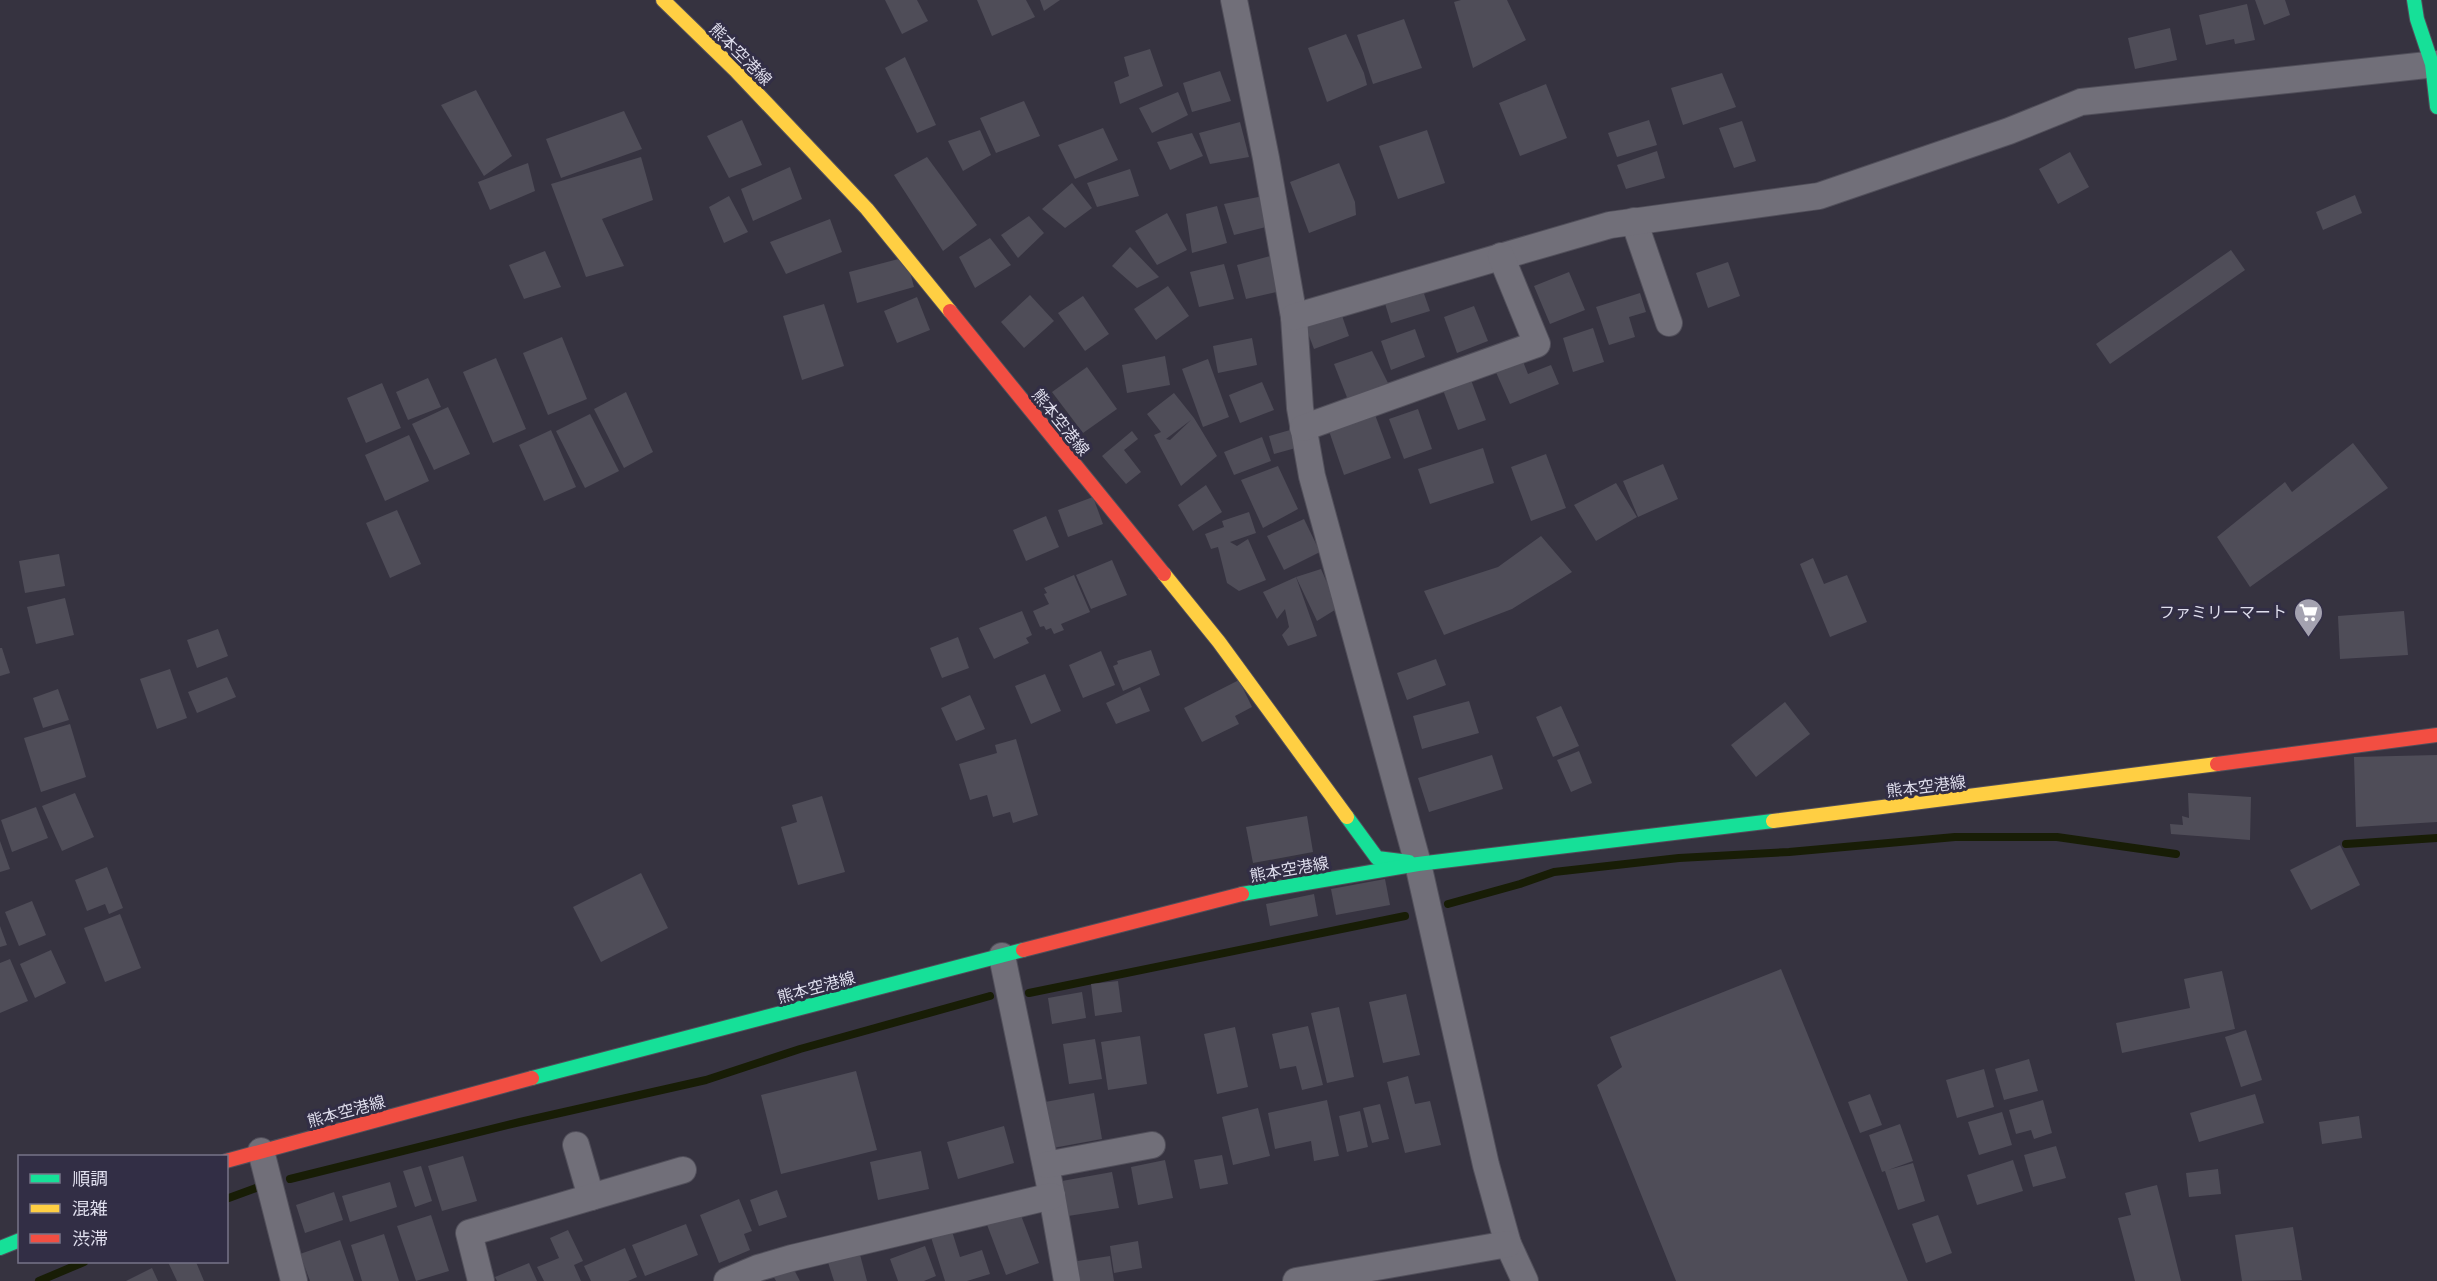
<svg xmlns="http://www.w3.org/2000/svg" width="2437" height="1281" font-family="'Exo 2','Noto Sans JP',sans-serif">
  <style>
    .lines { fill: none; stroke-linecap: round; stroke-linejoin: round }
    .stream { stroke: #181d06; stroke-width: 8 }
    .building { fill: #4f4d58; fill-rule: evenodd }
    .street-casing { stroke: #514f5a; stroke-width: 28 }
    .fast-casing { stroke: #514f5a; stroke-width: 16 }
    .slow-casing { stroke: #514f5a; stroke-width: 16 }
    .jam-casing { stroke: #514f5a; stroke-width: 16 }
    .street { stroke: #716f79; stroke-width: 26 }
    .fast { stroke: #16e098; stroke-width: 14 }
    .slow { stroke: #ffcf43; stroke-width: 14 }
    .jam { stroke: #f24e42; stroke-width: 14 }
    .labels { text-anchor: middle; stroke-width: 6; stroke-linejoin: round; paint-order: stroke }
    .street-label { font-size: 16px; fill: #dfdeed; stroke: #322e45 }
    .poi-label { font-size: 16px; fill: #dfdeed; stroke: #322e45; text-anchor: end }
  </style>
  <rect width="100%" height="100%" fill="#363340"/>
  <g class="lines">
    <g class="stream">
      <polyline points="2346,844 2437,838"/>
      <polyline points="1448,904 1520,884 1554,872 1679,858 1789,852 1955,837 2057,837 2176,854"/>
      <polyline points="1029,993 1405,916"/>
      <polyline points="290,1179 520,1122 706,1080 800,1049 990,996"/>
      <polyline points="226,1199 256,1188"/>
      <polyline points="39,1281 84,1262"/>
    </g>
  </g>
  <g class="building">
    <polygon points="885,0 917,0 928,21 902,34"/>
    <polygon points="977,0 1026,0 1035,17 992,36"/>
    <polygon points="1040,0 1060,0 1044,11"/>
    <polygon points="1461,0 1507,0 1526,40 1473,68 1454,2"/>
    <polygon points="2255,0 2285,0 2290,15 2264,25"/>
    <polygon points="2247,4 2255,40 2235,44 2234,39 2206,45 2199,15"/>
    <polygon points="1404,19 1422,68 1373,84 1357,35"/>
    <polygon points="2170,28 2177,60 2135,69 2128,38"/>
    <polygon points="1346,34 1364,73 1367,85 1327,102 1308,48"/>
    <polygon points="1150,49 1163,86 1120,104 1114,82 1129,76 1124,57"/>
    <polygon points="905,57 936,125 917,133 885,68"/>
    <polygon points="1220,71 1231,101 1192,112 1183,83"/>
    <polygon points="1722,73 1736,107 1683,125 1671,88"/>
    <polygon points="1546,84 1567,138 1520,156 1499,103"/>
    <polygon points="476,90 512,156 484,176 441,105"/>
    <polygon points="1178,92 1188,115 1152,133 1139,108"/>
    <polygon points="1024,101 1040,136 996,153 980,118"/>
    <polygon points="624,111 642,149 561,178 546,139"/>
    <polygon points="742,120 762,165 729,178 707,136"/>
    <polygon points="1649,120 1657,145 1617,157 1608,133"/>
    <polygon points="1742,121 1756,161 1734,168 1719,128"/>
    <polygon points="1240,122 1249,157 1210,164 1199,133"/>
    <polygon points="1103,128 1118,160 1075,179 1058,145"/>
    <polygon points="980,130 991,155 963,171 948,141"/>
    <polygon points="1427,130 1445,183 1398,199 1379,146"/>
    <polygon points="1192,133 1203,156 1170,170 1157,142"/>
    <polygon points="1657,151 1665,178 1626,189 1617,165"/>
    <polygon points="2070,152 2089,187 2058,204 2039,169"/>
    <polygon points="641,157 653,200 602,219 624,266 586,277 551,184"/>
    <polygon points="927,157 977,225 943,251 894,175"/>
    <polygon points="528,163 535,191 490,210 478,182"/>
    <polygon points="1339,163 1355,202 1356,215 1309,233 1290,182"/>
    <polygon points="790,167 802,199 753,221 741,189"/>
    <polygon points="1130,169 1139,196 1097,207 1087,183"/>
    <polygon points="1072,183 1092,208 1065,228 1042,209"/>
    <polygon points="1268,195 1274,225 1234,235 1224,204"/>
    <polygon points="2355,195 2362,213 2323,230 2316,212"/>
    <polygon points="729,196 748,232 724,243 709,207"/>
    <polygon points="1217,206 1227,243 1192,253 1186,214"/>
    <polygon points="1167,213 1187,250 1157,265 1135,231"/>
    <polygon points="1029,216 1044,233 1018,258 1001,235"/>
    <polygon points="830,219 842,252 786,274 770,242"/>
    <polygon points="990,238 1011,265 975,288 959,257"/>
    <polygon points="1130,247 1159,277 1137,288 1112,266"/>
    <polygon points="2231,250 2245,270 2110,364 2096,344"/>
    <polygon points="545,251 561,287 524,299 509,265"/>
    <polygon points="1277,254 1285,290 1246,299 1237,265"/>
    <polygon points="906,257 914,287 857,303 849,272"/>
    <polygon points="1728,262 1740,296 1708,308 1696,273"/>
    <polygon points="1224,264 1234,299 1199,307 1190,272"/>
    <polygon points="1569,272 1585,310 1550,324 1534,286"/>
    <polygon points="1421,285 1430,311 1391,323 1383,297"/>
    <polygon points="1168,286 1189,316 1156,340 1134,309"/>
    <polygon points="1640,293 1646,312 1629,317 1635,337 1609,345 1596,307"/>
    <polygon points="1030,295 1054,321 1024,348 1001,322"/>
    <polygon points="1083,296 1109,334 1085,351 1058,313"/>
    <polygon points="917,297 930,330 897,343 884,311"/>
    <polygon points="824,304 844,366 802,380 783,316"/>
    <polygon points="1474,306 1488,341 1457,353 1444,317"/>
    <polygon points="1339,307 1349,336 1314,349 1303,320"/>
    <polygon points="1593,328 1604,362 1573,372 1563,338"/>
    <polygon points="1415,329 1425,357 1391,370 1381,341"/>
    <polygon points="562,337 587,399 548,415 523,353"/>
    <polygon points="1252,338 1257,365 1218,373 1213,346"/>
    <polygon points="1372,351 1388,383 1348,400 1334,364"/>
    <polygon points="1165,356 1170,385 1127,393 1122,365"/>
    <polygon points="496,358 526,429 493,443 463,372"/>
    <polygon points="1208,359 1229,417 1203,427 1182,369"/>
    <polygon points="1522,359 1528,374 1551,365 1559,384 1510,404 1495,370"/>
    <polygon points="1087,367 1117,409 1083,433 1052,392"/>
    <polygon points="428,378 441,407 408,420 396,392"/>
    <polygon points="1471,380 1486,420 1458,430 1443,390"/>
    <polygon points="1262,382 1274,410 1240,423 1229,395"/>
    <polygon points="382,383 401,428 366,443 347,398"/>
    <polygon points="626,392 653,452 624,468 594,409"/>
    <path d="M 1174,393 L 1194,418 L 1217,456 L 1181,486 L 1154,435 L 1161,432 L 1147,414 ZM 1191,420 L 1170,440 L 1166,439 Z"/>
    <polygon points="448,407 470,454 434,470 412,424"/>
    <polygon points="1418,409 1432,449 1404,459 1389,419"/>
    <polygon points="1374,412 1391,458 1344,475 1328,428"/>
    <polygon points="590,414 619,471 585,488 556,431"/>
    <polygon points="1297,428 1303,446 1274,454 1269,436"/>
    <polygon points="551,430 576,487 544,501 519,445"/>
    <polygon points="1132,431 1138,439 1124,450 1141,472 1126,484 1102,456"/>
    <polygon points="409,435 429,481 385,501 365,455"/>
    <polygon points="1262,437 1271,461 1234,475 1224,452"/>
    <polygon points="2353,443 2388,488 2250,587 2217,537 2285,482 2292,492"/>
    <polygon points="1483,448 1494,483 1430,504 1418,469"/>
    <polygon points="1546,454 1566,508 1531,521 1511,467"/>
    <polygon points="1663,464 1678,499 1638,517 1623,481"/>
    <polygon points="1278,466 1298,509 1263,528 1241,480"/>
    <polygon points="1616,483 1637,517 1596,541 1574,505"/>
    <polygon points="1206,485 1222,512 1193,531 1178,505"/>
    <polygon points="1093,497 1103,524 1068,537 1058,510"/>
    <polygon points="397,510 421,564 390,578 366,523"/>
    <polygon points="1249,512 1256,533 1230,542 1237,546 1248,539 1266,580 1239,591 1227,583 1218,547 1211,549 1205,534 1224,527 1222,521"/>
    <polygon points="1046,516 1059,547 1026,561 1013,530"/>
    <polygon points="1304,519 1320,552 1284,570 1267,536"/>
    <polygon points="1541,536 1572,572 1512,609 1444,635 1424,591 1498,567"/>
    <polygon points="59,554 65,586 25,593 19,561"/>
    <polygon points="1813,558 1824,584 1847,575 1867,622 1830,637 1800,564"/>
    <polygon points="1112,560 1127,595 1091,609 1076,575"/>
    <polygon points="1321,569 1338,608 1317,621 1296,577"/>
    <polygon points="1074,575 1090,612 1061,624 1064,630 1054,634 1051,628 1046,630 1044,626 1040,627 1033,611 1049,604 1044,594 1047,593 1044,588"/>
    <polygon points="1296,577 1317,636 1288,646 1282,635 1289,627 1285,609 1277,619 1263,592"/>
    <polygon points="65,598 74,635 36,644 27,607"/>
    <polygon points="1022,611 1032,635 1026,638 1029,643 994,659 979,628"/>
    <polygon points="2404,611 2408,655 2340,659 2338,616"/>
    <polygon points="218,629 228,656 197,668 187,640"/>
    <polygon points="958,637 969,668 942,678 930,648"/>
    <polygon points="0,648 2,648 10,673 0,676"/>
    <polygon points="1151,650 1160,675 1123,691 1113,666 1118,664 1117,661"/>
    <polygon points="1101,651 1115,685 1083,698 1069,665"/>
    <polygon points="1436,659 1446,685 1407,700 1397,673"/>
    <polygon points="170,669 187,718 157,729 140,679"/>
    <polygon points="1045,674 1061,711 1031,724 1015,686"/>
    <polygon points="227,677 236,697 197,713 188,692"/>
    <polygon points="1239,680 1252,707 1235,716 1239,724 1202,742 1184,708"/>
    <polygon points="1140,687 1150,711 1116,724 1106,703"/>
    <polygon points="58,689 69,720 43,728 33,698"/>
    <polygon points="970,695 985,729 956,741 941,708"/>
    <polygon points="1469,701 1479,733 1422,749 1413,716"/>
    <polygon points="1785,702 1810,734 1756,777 1731,745"/>
    <polygon points="1561,706 1579,746 1553,757 1536,717"/>
    <polygon points="70,724 86,777 41,792 24,738"/>
    <polygon points="1016,739 1038,815 1013,823 1010,812 993,817 987,795 970,800 959,764 997,753 995,745"/>
    <polygon points="1579,751 1592,783 1571,792 1557,760"/>
    <polygon points="1492,755 1503,789 1429,812 1418,778"/>
    <polygon points="2437,755 2437,822 2356,827 2354,757"/>
    <polygon points="75,793 94,837 62,851 42,806"/>
    <polygon points="2188,793 2251,797 2250,840 2171,834 2170,824 2183,825 2182,816 2189,818"/>
    <polygon points="822,796 845,872 798,885 781,827 797,822 792,805"/>
    <polygon points="36,807 48,838 12,852 1,820"/>
    <polygon points="1307,816 1313,852 1253,863 1246,827"/>
    <polygon points="0,841 10,869 0,872"/>
    <polygon points="2340,845 2360,885 2311,910 2290,870"/>
    <polygon points="107,867 123,908 109,914 105,904 87,911 75,880"/>
    <polygon points="641,873 668,928 601,962 573,907"/>
    <polygon points="1385,879 1390,905 1336,915 1331,889"/>
    <polygon points="1314,894 1318,916 1270,926 1266,904"/>
    <polygon points="32,901 46,935 19,946 5,912"/>
    <polygon points="120,914 141,968 105,982 84,928"/>
    <polygon points="0,926 7,945 0,947"/>
    <polygon points="51,950 66,983 35,998 20,964"/>
    <polygon points="10,959 28,1001 0,1013 0,963"/>
    <polygon points="1781,969 1908,1281 1676,1281 1597,1085 1622,1067 1610,1037"/>
    <polygon points="2222,971 2235,1029 2122,1053 2116,1023 2190,1008 2184,979"/>
    <polygon points="1118,981 1122,1012 1095,1016 1091,984"/>
    <polygon points="1082,992 1086,1018 1052,1024 1048,998"/>
    <polygon points="1406,994 1420,1055 1383,1063 1369,1002"/>
    <polygon points="1339,1007 1354,1077 1327,1083 1311,1013"/>
    <polygon points="1308,1026 1323,1085 1302,1090 1296,1066 1280,1069 1272,1034"/>
    <polygon points="1235,1027 1248,1087 1217,1094 1204,1034"/>
    <polygon points="2246,1030 2262,1080 2241,1087 2225,1037"/>
    <polygon points="1140,1036 1147,1084 1108,1090 1101,1042"/>
    <polygon points="1095,1039 1102,1079 1069,1084 1063,1044"/>
    <polygon points="2029,1059 2038,1091 2004,1100 1995,1069"/>
    <polygon points="1984,1069 1994,1107 1957,1118 1946,1080"/>
    <polygon points="856,1071 877,1150 781,1174 761,1095"/>
    <polygon points="1408,1076 1415,1104 1430,1101 1441,1145 1405,1153 1387,1082"/>
    <polygon points="1094,1093 1102,1139 1053,1148 1045,1102"/>
    <polygon points="1870,1094 1882,1125 1860,1133 1848,1102"/>
    <polygon points="2255,1094 2264,1123 2199,1142 2190,1113"/>
    <polygon points="1327,1100 1339,1156 1314,1161 1311,1141 1275,1149 1268,1113"/>
    <polygon points="2043,1100 2052,1133 2034,1139 2031,1130 2016,1134 2009,1110"/>
    <polygon points="1380,1104 1389,1139 1372,1143 1363,1108"/>
    <polygon points="1258,1108 1270,1156 1233,1165 1222,1117"/>
    <polygon points="1360,1111 1368,1147 1347,1152 1339,1116"/>
    <polygon points="2002,1112 2012,1145 1979,1155 1968,1122"/>
    <polygon points="2359,1116 2362,1138 2322,1144 2319,1122"/>
    <polygon points="1900,1124 1913,1161 1888,1170 1913,1163 1925,1201 1898,1210 1885,1171 1882,1172 1869,1135"/>
    <polygon points="1004,1126 1014,1163 958,1179 947,1142"/>
    <polygon points="2056,1146 2066,1178 2033,1187 2024,1155"/>
    <polygon points="921,1151 929,1189 878,1200 870,1162"/>
    <polygon points="1222,1155 1228,1184 1200,1189 1194,1160"/>
    <polygon points="463,1156 477,1201 442,1211 428,1166"/>
    <polygon points="1165,1160 1173,1198 1138,1205 1131,1167"/>
    <polygon points="2013,1160 2023,1191 1977,1205 1967,1175"/>
    <polygon points="421,1166 432,1201 415,1207 403,1171"/>
    <polygon points="2218,1169 2221,1194 2189,1197 2186,1173"/>
    <polygon points="1112,1172 1119,1208 1068,1216 1062,1181"/>
    <polygon points="390,1182 397,1207 350,1222 342,1196"/>
    <polygon points="2157,1185 2181,1281 2135,1281 2118,1218 2131,1215 2125,1193"/>
    <polygon points="777,1190 787,1217 759,1226 750,1200"/>
    <polygon points="334,1192 343,1220 305,1233 296,1205"/>
    <polygon points="739,1199 752,1231 744,1234 750,1250 719,1263 700,1215"/>
    <polygon points="1019,1210 1039,1263 1006,1275 986,1222"/>
    <polygon points="431,1215 449,1271 416,1281 397,1226"/>
    <polygon points="1938,1215 1952,1253 1926,1263 1912,1224"/>
    <polygon points="686,1224 698,1255 645,1276 632,1245"/>
    <polygon points="2293,1227 2302,1280 2242,1281 2235,1235"/>
    <polygon points="951,1228 960,1257 982,1250 990,1274 967,1281 945,1281 930,1234"/>
    <polygon points="568,1230 583,1261 574,1265 581,1281 544,1281 537,1267 559,1258 550,1238"/>
    <polygon points="384,1234 399,1281 362,1281 351,1245"/>
    <polygon points="340,1240 354,1281 310,1281 300,1254"/>
    <polygon points="1138,1241 1142,1268 1114,1273 1110,1246"/>
    <polygon points="925,1246 936,1276 924,1281 898,1281 890,1259"/>
    <polygon points="858,1247 867,1281 834,1281 826,1256"/>
    <polygon points="625,1248 637,1277 628,1281 591,1281 584,1266"/>
    <polygon points="1110,1256 1114,1281 1074,1281 1071,1262"/>
    <polygon points="168,1262 196,1262 204,1281 177,1281"/>
    <polygon points="529,1263 537,1281 497,1281 495,1277"/>
    <polygon points="791,1264 800,1281 776,1281 772,1274"/>
    <polygon points="152,1268 158,1281 126,1281"/>
  </g>
  <g class="lines">
    <defs>
      <g id="street">
        <polyline points="1234,0 1266,158 1294,317 1300,408 1312,476 1418,864 1486,1165 1508,1244 1525,1281"/>
        <polyline points="1634,221 1669,323"/>
        <polyline points="1294,317 1610,225 1819,196 2009,131 2081,102 2437,64"/>
        <polyline points="1303,428 1537,344 1501,256"/>
        <polyline points="1002,956 1052,1196 1067,1281"/>
        <polyline points="576,1145 591,1197"/>
        <polyline points="261,1151 294,1281"/>
        <polyline points="1046,1165 1152,1145"/>
        <polyline points="481,1281 469,1233 683,1170"/>
        <polyline points="727,1281 758,1268 792,1258 1052,1196"/>
        <polyline points="1296,1281 1508,1244"/>
      </g>
      <g id="fast">
        <polyline points="2414,0 2417,19 2432,64 2437,107"/>
        <polyline points="1347,817 1377,858 1409,862"/>
        <polyline points="1242,894 1418,864 1773,821"/>
        <polyline points="532,1078 1023,950"/>
        <polyline points="0,1248 20,1240"/>
      </g>
      <g id="slow">
        <polyline points="663,0 735,70 867,209 950,311"/>
        <polyline points="1164,574 1219,642 1347,817"/>
        <polyline points="1773,821 2217,764"/>
      </g>
      <g id="jam">
        <polyline points="950,311 1164,574"/>
        <polyline points="2217,764 2437,735"/>
        <polyline points="1023,950 1242,894"/>
        <polyline points="226,1161 532,1078"/>
      </g>
    </defs>
    <use href="#street" class="street-casing"/>
    <use href="#fast" class="fast-casing"/>
    <use href="#slow" class="slow-casing"/>
    <use href="#jam" class="jam-casing"/>
    <use href="#street" class="street"/>
    <use href="#fast" class="fast"/>
    <use href="#slow" class="slow"/>
    <use href="#jam" class="jam"/>
  </g>
  <defs>
    <symbol id="supermarket-pin" viewBox="-11 -11 22 30"><path d="M0 17L-7.5 6A9.5 9.5 0 1 1 7.5 6Z" fill="#a4a2b0" stroke="#322e45"/><path d="M-6-5.5h2.5l.6 2H6L4.5 2H-2.5L-4.4-4H-6ZM-1.5 3.2a1.3 1.3 0 1 0 .1 0ZM3 3.2a1.3 1.3 0 1 0 .1 0Z" fill="#fff"/></symbol>
  </defs>
  <g fill-rule="evenodd">
    <use href="#supermarket-pin" x="2292" y="596" width="33" height="45"/>
  </g>
  <g class="labels">
    <g class="street-label">
      <text transform="translate(741 54) rotate(45)" y="6">熊本空港線</text>
      <text transform="translate(1061 422) rotate(51)" y="6">熊本空港線</text>
      <text transform="translate(1926 786) rotate(-7)" y="6">熊本空港線</text>
      <text transform="translate(1289 869) rotate(-10)" y="6">熊本空港線</text>
      <text transform="translate(816 987) rotate(-15)" y="6">熊本空港線</text>
      <text transform="translate(346 1111) rotate(-15)" y="6">熊本空港線</text>
    </g>
    <g class="poi-label">
      <text x="2287" y="618">ファミリーマート</text>
    </g>
  </g>
  <rect x="18" y="1155" width="210" height="108" fill="#322e45" stroke="#777488" stroke-width="1.5"/>
  <rect x="30" y="1174" width="30" height="9" fill="#16e098" stroke="#777488" stroke-width="1.5"/>
  <text x="72" y="1185" font-size="18" fill="#dfdeed">順調</text>
  <rect x="30" y="1204" width="30" height="9" fill="#ffcf43" stroke="#777488" stroke-width="1.5"/>
  <text x="72" y="1215" font-size="18" fill="#dfdeed">混雑</text>
  <rect x="30" y="1234" width="30" height="9" fill="#f24e42" stroke="#777488" stroke-width="1.5"/>
  <text x="72" y="1245" font-size="18" fill="#dfdeed">渋滞</text>
</svg>
